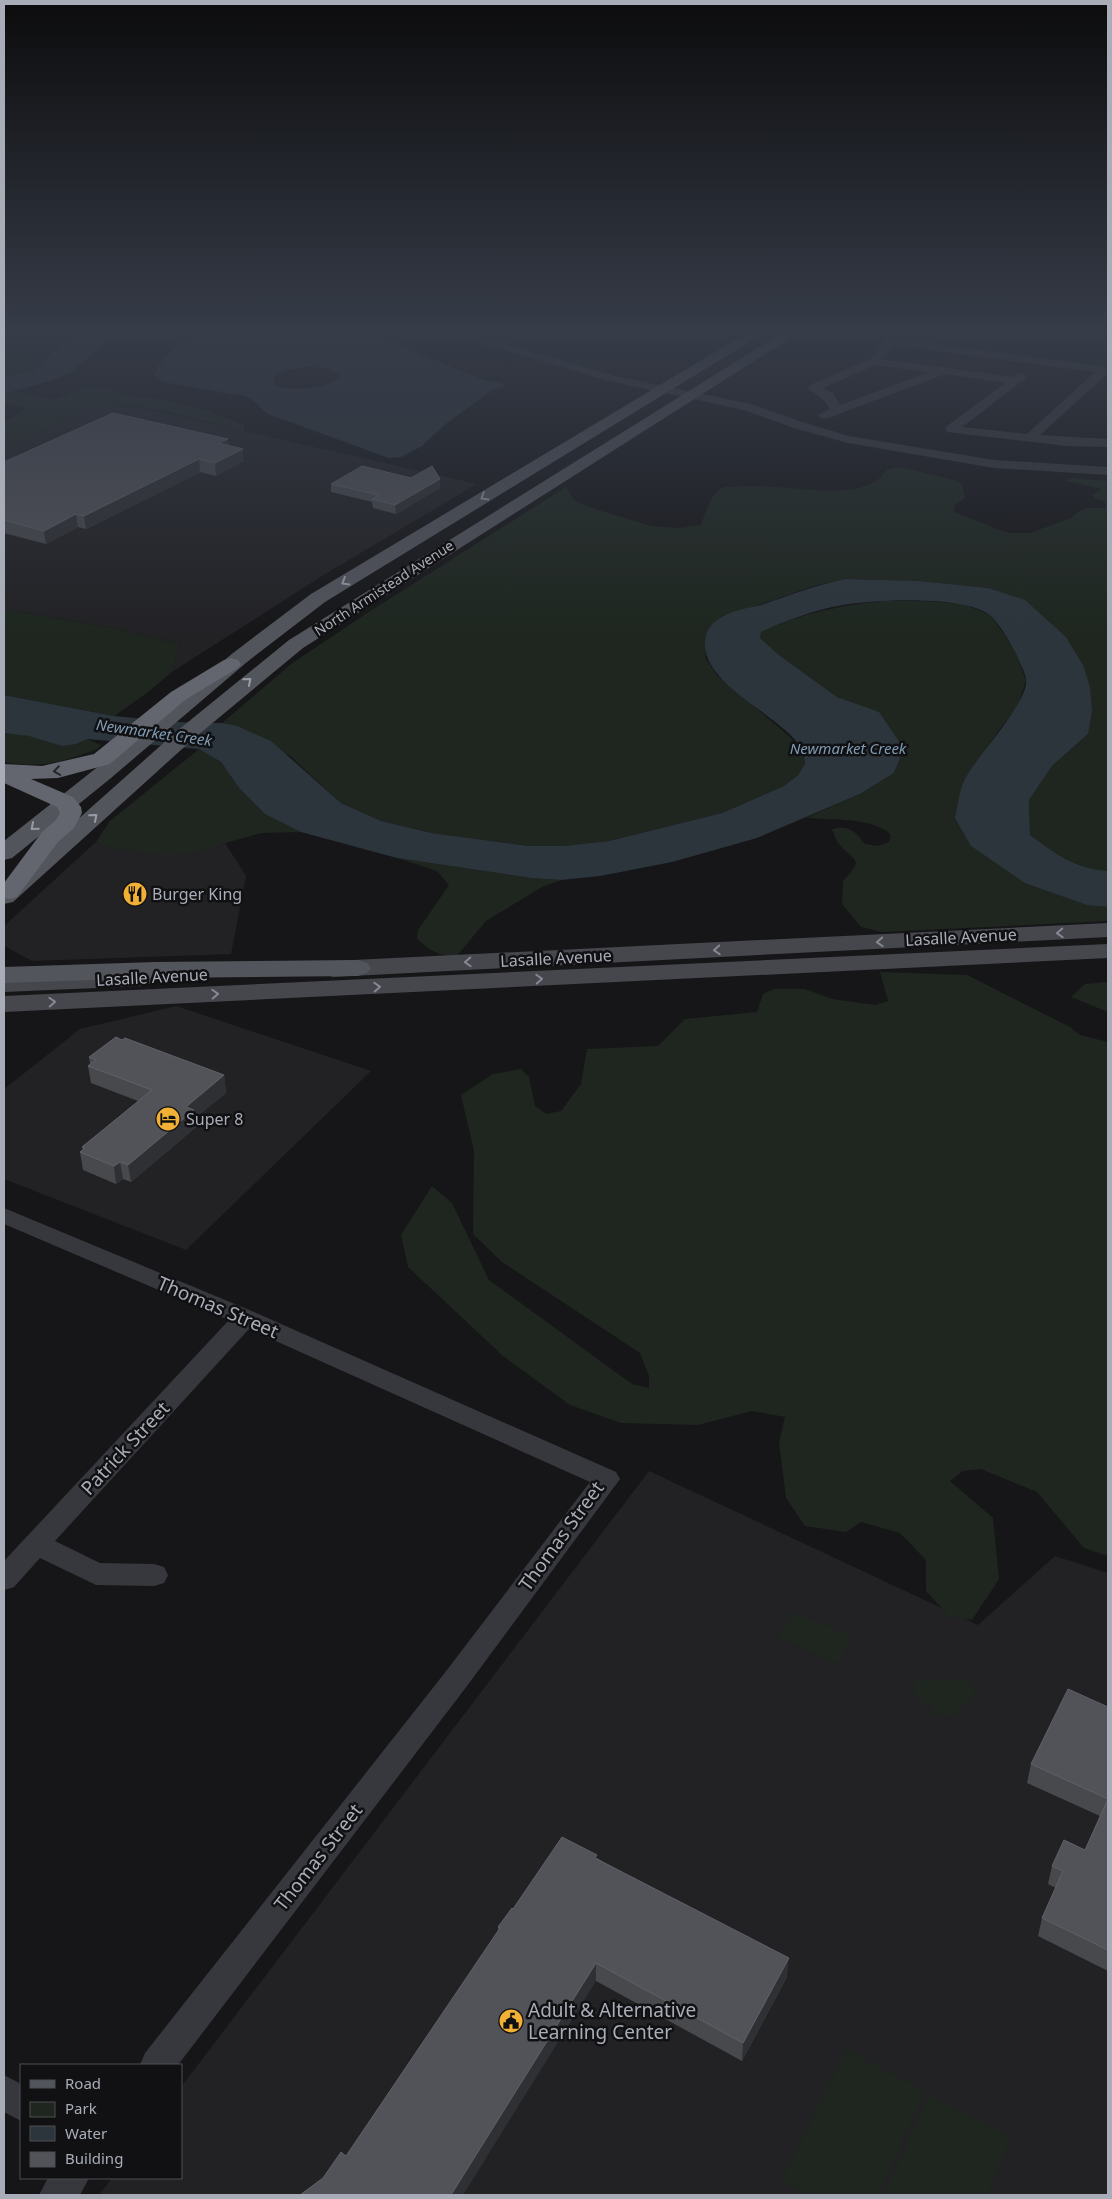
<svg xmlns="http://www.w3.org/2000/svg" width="1112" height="2199" font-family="'Noto Sans',sans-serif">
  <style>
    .built { fill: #222225 }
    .green { fill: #1e261f }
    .water { fill: #2c353c; fill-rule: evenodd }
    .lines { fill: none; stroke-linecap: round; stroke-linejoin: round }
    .street { fill: #37383d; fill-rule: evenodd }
    .secondary { fill: #45474d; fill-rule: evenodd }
    .primary { fill: #53555c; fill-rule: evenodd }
    .highway { fill: #63666e; fill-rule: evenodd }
    .wall { fill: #47494d }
    .shaded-wall { fill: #2f3033 }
    .building { fill: #525359; stroke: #5f6168 }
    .oneway { stroke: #979ba6 }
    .oneway2 { stroke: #26262a }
    .oneway3 { stroke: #858993 }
    .labels { text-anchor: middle; stroke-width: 5; stroke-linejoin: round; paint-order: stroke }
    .far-street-label { font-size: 14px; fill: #a8adb8; stroke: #111113 }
    .far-water-label { font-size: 15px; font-style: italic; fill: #7f9bb3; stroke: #111113 }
    .poi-label { font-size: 16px; fill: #a8adb8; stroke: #111113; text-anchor: start }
    .street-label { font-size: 16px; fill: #a8adb8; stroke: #111113 }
    .near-street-label { font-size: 19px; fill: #a8adb8; stroke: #111113 }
    .near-poi-label { font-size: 19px; fill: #a8adb8; stroke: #111113; text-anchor: start }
  </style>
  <rect width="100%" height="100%" fill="#161618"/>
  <g class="built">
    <polygon points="104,403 143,408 477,484 325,574 172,672 180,644 118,629 15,611 4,611 4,450 96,405"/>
    <polygon points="96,842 103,847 202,852 225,843 246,876 231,954 32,961 4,946 4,926"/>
    <polygon points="176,1006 371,1071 186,1250 4,1179 4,1089 80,1029"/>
    <polygon points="649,1471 978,1625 1055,1556 1108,1573 1108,2195 99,2195 112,2178 181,2178 181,2087"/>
  </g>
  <g class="green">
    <polygon points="4,328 78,328 34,370 4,378"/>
    <path d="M 97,386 L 130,396 L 159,399 L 208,411 L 244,425 L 244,431 C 209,423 128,398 96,405 L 4,450 L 4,422 L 16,416 L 25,408 L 4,403 L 4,394 L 20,391 L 33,396 L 57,399 L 85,387 Z"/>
    <path d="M 894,468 L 904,468 L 958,481 L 962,484 L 965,498 L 955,505 L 954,512 L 1000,530 L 1009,533 L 1030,533 L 1071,518 L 1079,511 L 1086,508 L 1106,508 L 1104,501 L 1095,499 L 1092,495 L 1102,489 L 1066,481 L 1070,478 L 1108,481 L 1108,871 C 1073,868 1058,855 1030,835 L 1029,800 L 1052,766 L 1088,734 L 988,588 L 919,581 L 845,579 L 814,586 L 750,608 L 705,644 L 706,659 L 717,675 L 789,736 L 802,750 L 805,764 L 798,775 L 784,786 L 722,813 L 609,841 L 563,846 L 529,846 L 432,833 L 381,821 L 341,803 L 289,755 L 222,723 L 291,664 L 364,615 L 566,487 L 574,500 L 586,506 L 651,526 L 680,528 L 701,525 C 706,512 710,493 724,487 C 746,486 768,486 789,488 C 815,490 872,498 886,470 Z"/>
    <path d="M 883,601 L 923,601 L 961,604 L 976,609 L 991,616 L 1014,648 L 1026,680 L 1018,706 L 999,730 L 964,781 L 1087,904 L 1108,907 L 1108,921 L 882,932 L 861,927 L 842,904 L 843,881 C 865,858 855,862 839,844 C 836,840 834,834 832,829 C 850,825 854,831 865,844 L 878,846 L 889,842 L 891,835 C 875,817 829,820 806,818 L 860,794 L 894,773 L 899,741 L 879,713 L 837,697 L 779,655 L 760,638 L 760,632 C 799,614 841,605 883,601 Z"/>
    <polygon points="4,611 15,611 118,629 180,644 172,672 147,693 114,716 4,695"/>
    <path d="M 4,733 L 79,741 L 87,739 L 101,745 L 97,749 C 63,762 41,769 4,762 Z"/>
    <polygon points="199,749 221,762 239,788 265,814 301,832 262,833 225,843 202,852 163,855 103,847 96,842 110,821"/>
    <path d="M 397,858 L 531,878 L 561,880 L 542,887 L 486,921 L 456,957 C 440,956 428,950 417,938 L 418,930 L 449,885 L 437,871 Z"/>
    <polygon points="880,972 967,975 1070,1027 1080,1035 1108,1042 1108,1556 1084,1548 1037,1492 981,1469 963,1471 950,1481 993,1518 999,1579 972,1620 950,1617 926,1591 926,1560 900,1533 861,1522 846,1532 805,1526 786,1498 779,1442 785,1417 752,1411 698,1425 621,1423 570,1405 503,1356 408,1267 401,1235 432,1186 452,1203 489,1280 632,1384 649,1388 649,1376 640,1353 502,1262 473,1234 474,1151 461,1095 493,1074 521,1069 529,1077 535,1106 546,1114 561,1111 581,1084 587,1049 658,1046 685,1019 757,1012 763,994 774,989 805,989 832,999 876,1005 888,1001"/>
    <polygon points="1108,982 1108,1012 1071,997 1085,984"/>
    <polygon points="794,1612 853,1637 838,1664 778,1637"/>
    <path d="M 964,1678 L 971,1682 L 976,1688 L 974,1695 L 953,1717 L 935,1714 L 932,1707 L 927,1705 L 914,1693 L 913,1685 L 918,1680 C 935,1680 948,1683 964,1678 Z"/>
    <polygon points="846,2050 925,2091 878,2195 809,2195 782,2180"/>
    <polygon points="929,2095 1011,2137 987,2195 884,2195"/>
  </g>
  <g class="water">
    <polygon points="78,328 121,328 73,371 53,380 4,394 4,378 34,370"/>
    <path d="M 202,328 L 363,328 L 425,356 L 484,380 L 502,383 L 504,386 L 492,390 L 443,426 L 422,446 L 401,457 L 389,458 L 271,415 C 260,410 256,400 245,396 L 163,382 L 154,375 C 163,354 184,338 202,328 ZM 305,367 L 328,368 L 340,375 C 334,389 286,392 274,385 L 274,378 L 277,374 L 284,371 Z"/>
    <path d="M 845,579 L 919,581 L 988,588 L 1025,600 L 1066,637 L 1083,665 L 1090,687 L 1092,711 L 1088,734 L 1052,766 L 1029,800 L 1030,835 C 1058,855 1073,868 1108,871 L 1108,907 L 1087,905 L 1025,883 L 971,846 L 955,818 C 958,806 959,791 964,781 C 976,756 1029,703 1026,679 C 1025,672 1020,664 1018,658 C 1013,646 1000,625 991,616 C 967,595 875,599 843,605 C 817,609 784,621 761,632 L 760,638 L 779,655 L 837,697 L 879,712 L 899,741 L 901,755 L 894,773 L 860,794 L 757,838 L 672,862 L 600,876 L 561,880 L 531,878 L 397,858 L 301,832 L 265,814 L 239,788 L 221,762 L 199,749 L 87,739 L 76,744 L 62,746 L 29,736 L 4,733 L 4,695 L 114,716 L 177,722 L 222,723 L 237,726 L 271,741 L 341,803 L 381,821 L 432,833 L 529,846 L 563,846 L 609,841 L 722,813 L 784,786 L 798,775 L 805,764 C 804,759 804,753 802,749 C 782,715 701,685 705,641 C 706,627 715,620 728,614 C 738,609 750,608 761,605 C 791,595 813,586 845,579 Z"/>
  </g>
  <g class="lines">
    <g class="street">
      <polygon points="434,328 451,328 615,376 751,404 802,422 849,436 994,460 1108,467 1108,475 994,468 848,443 794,428 744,410 609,381 436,330"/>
      <polygon points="768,328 787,328 797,332 791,335 770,330"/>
      <path d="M 891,338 L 1108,367 L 1108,373 L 1040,435 L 1108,439 L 1108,447 L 1067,446 L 947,432 L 945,429 L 947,426 L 1005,383 L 945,374 L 828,418 L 820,418 L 818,415 L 830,409 C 822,395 817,397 808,388 L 810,385 L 870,359 L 887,339 ZM 894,345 L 1095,372 L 1027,434 L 962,427 L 1025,379 L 1027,377 L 1025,375 L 1021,373 L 1013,377 L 882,359 ZM 875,365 L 929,372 L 840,405 L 833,393 L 823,388 Z"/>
      <polygon points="4,1208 254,1312 616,1472 620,1479 467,1686 178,2065 140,2065 145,2053 447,1670 590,1482 249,1329 55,1541 100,1563 154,1564 164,1567 168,1575 164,1583 154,1586 96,1585 40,1558 14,1587 4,1590 4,1561 229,1320 4,1224"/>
      <polygon points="4,2075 21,2084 21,2121 4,2112"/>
      <polygon points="48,2178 89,2178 80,2195 39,2195"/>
    </g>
    <g class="secondary">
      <polygon points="1108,923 1108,937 333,977 324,974 320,969 324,964 333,961"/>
      <polygon points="1108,944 1108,958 4,1012 4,996"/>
      <polygon points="143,970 152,973 156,978 152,983 143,986 4,992 4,976"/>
    </g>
    <g class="primary">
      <polygon points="755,328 772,328 325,602 247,662 111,778 12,858 4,860 4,841 95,769 233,653 311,594"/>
      <polygon points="790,328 806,328 303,648 192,740 13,902 4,904 4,885 177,731 289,640"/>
      <polygon points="358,960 367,963 371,968 367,973 358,976 155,978 4,983 4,967 155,962"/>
    </g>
    <polygon class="highway" points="231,658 238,660 241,664 238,668 185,700 110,764 58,778 31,779 73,797 81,807 82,813 74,828 58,842 17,897 9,899 4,898 4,883 42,832 56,820 60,813 57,807 4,783 4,764 42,766 94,754 171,692 224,660"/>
  </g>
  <g class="wall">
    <polygon points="228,445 244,461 216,476 200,472 86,529 78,527 46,544 4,533 4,462"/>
    <polygon points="331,484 440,488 396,514 373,508 372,502 331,492"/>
    <polygon points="89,1057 224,1075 226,1093 195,1118 196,1127 131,1182 123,1179 116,1184 83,1170 80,1152 83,1150 82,1147 138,1101 91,1083 88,1066 90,1064"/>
    <polygon points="1108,1707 1108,1971 1038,1936 1042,1918 1056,1888 1048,1884 1052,1866 1085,1850 1100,1816 1027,1783 1031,1764"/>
    <polygon points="597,1858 787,1977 742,2061 596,1981 323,2178 346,2156 498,1931 498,1927 513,1909"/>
  </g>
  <g class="shaded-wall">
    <polygon points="228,439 229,452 219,443"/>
    <polygon points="243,449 244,461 216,476 215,463"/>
    <polygon points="199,459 200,472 86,529 84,516"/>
    <polygon points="440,479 440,488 396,514 395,505"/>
    <polygon points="76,514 78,527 46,544 44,531"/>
    <polygon points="224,1075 226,1093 195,1118 196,1127 131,1182 128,1165 186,1107"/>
    <polygon points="120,1162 123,1179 116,1184 114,1166"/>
    <polygon points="789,1958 787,1977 742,2061 743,2043"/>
    <polygon points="596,1963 596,1981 463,2195 451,2195"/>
  </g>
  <g class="building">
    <polygon points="113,413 228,439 219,443 243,449 215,463 199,459 84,516 76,514 44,531 4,520 4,462"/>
    <polygon points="362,466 411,478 432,466 440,479 395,505 372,499 379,495 331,484"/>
    <polygon points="116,1037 122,1040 125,1038 224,1075 186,1107 194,1110 128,1165 120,1162 114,1166 80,1152 85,1148 82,1147 152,1090 88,1066 96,1060 89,1057"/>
    <polygon points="1068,1689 1108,1707 1108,1950 1042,1918 1063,1871 1052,1866 1064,1840 1085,1850 1108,1799 1031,1764"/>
    <polygon points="562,1837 597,1855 595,1858 789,1958 743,2043 596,1963 451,2195 300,2195 323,2178 341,2152 346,2156 500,1928 498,1927 512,1908 513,1909"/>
  </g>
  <defs><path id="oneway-chevron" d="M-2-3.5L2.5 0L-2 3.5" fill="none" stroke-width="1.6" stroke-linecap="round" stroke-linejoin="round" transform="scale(1.25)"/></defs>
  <g class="oneway">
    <use href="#oneway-chevron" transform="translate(484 497) rotate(149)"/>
    <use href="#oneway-chevron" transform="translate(345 582) rotate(149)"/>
    <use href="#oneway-chevron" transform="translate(248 681) rotate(-40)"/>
    <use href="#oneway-chevron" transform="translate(94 817) rotate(-41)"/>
    <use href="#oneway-chevron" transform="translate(34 827) rotate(140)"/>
  </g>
  <use class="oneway2" href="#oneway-chevron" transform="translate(57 771) rotate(172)"/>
  <g class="oneway3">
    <use href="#oneway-chevron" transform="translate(1060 933) rotate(177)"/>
    <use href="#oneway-chevron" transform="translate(880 942) rotate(177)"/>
    <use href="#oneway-chevron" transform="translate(717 950) rotate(177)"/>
    <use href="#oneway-chevron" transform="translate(468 962) rotate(177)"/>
    <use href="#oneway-chevron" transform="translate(539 979) rotate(-3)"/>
    <use href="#oneway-chevron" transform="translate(377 987) rotate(-3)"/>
    <use href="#oneway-chevron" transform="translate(215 994) rotate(-3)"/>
    <use href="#oneway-chevron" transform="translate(52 1002) rotate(-3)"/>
  </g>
  <linearGradient id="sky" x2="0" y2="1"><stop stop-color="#0c0c0d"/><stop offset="0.52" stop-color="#363c48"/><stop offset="1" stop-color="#363c48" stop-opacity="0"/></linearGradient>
  <rect width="1112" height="636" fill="url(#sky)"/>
  <defs>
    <symbol id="restaurant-disc" viewBox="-11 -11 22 22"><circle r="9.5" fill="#f2b134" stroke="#111113"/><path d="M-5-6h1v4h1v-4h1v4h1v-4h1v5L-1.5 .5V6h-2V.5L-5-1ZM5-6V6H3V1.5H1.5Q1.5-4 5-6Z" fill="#111"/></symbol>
    <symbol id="hotel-disc" viewBox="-11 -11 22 22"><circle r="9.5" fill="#f2b134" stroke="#111113"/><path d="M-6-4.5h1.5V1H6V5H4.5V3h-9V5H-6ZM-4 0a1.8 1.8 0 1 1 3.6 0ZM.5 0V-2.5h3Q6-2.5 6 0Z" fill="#111"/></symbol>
    <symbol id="civic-disc" viewBox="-11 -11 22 22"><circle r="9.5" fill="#f2b134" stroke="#111113"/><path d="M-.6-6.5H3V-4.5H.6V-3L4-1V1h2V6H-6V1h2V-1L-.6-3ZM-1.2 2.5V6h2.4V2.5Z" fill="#111"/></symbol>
  </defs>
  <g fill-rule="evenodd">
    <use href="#restaurant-disc" x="121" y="880" width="28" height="28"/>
    <use href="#hotel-disc" x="154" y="1105" width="28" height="28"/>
    <use href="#civic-disc" x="497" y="2007" width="28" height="28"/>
  </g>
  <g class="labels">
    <g class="far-street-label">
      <text transform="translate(384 588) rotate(-33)" y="5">North Armistead Avenue</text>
    </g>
    <g class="far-water-label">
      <text transform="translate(154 733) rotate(8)" y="5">Newmarket Creek</text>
      <text x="848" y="754">Newmarket Creek</text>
    </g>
    <g class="poi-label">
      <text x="152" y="900">Burger King</text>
      <text x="186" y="1125">Super 8</text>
    </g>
    <g class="street-label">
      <text transform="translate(961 937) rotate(-3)" y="6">Lasalle Avenue</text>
      <text transform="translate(556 958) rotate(-3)" y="6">Lasalle Avenue</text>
      <text transform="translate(152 977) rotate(-3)" y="6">Lasalle Avenue</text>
    </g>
    <g class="near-street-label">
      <text transform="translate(218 1307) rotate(23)" y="7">Thomas Street</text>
      <text transform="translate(125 1448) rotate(-47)" y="7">Patrick Street</text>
      <text transform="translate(561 1536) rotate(-54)" y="7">Thomas Street</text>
      <text transform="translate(318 1857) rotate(-52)" y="7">Thomas Street</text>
    </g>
    <g class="near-poi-label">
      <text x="528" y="2017">Adult &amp; Alternative<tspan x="528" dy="22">Learning Center</tspan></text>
    </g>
  </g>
  <rect width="1112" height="2199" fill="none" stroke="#a8adb8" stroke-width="10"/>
  <rect x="20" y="2064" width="162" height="115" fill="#111113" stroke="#4d4f55"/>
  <rect x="30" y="2080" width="25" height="8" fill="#53555c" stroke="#4d4f55"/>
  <text x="65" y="2089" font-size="15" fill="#a8adb8">Road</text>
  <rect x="30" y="2102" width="25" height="15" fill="#1e261f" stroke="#4d4f55"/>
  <text x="65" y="2114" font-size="15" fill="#a8adb8">Park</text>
  <rect x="30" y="2126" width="25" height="15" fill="#2c353c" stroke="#4d4f55"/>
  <text x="65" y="2139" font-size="15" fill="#a8adb8">Water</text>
  <rect x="30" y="2152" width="25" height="15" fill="#525359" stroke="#4d4f55"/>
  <text x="65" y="2164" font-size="15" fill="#a8adb8">Building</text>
</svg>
